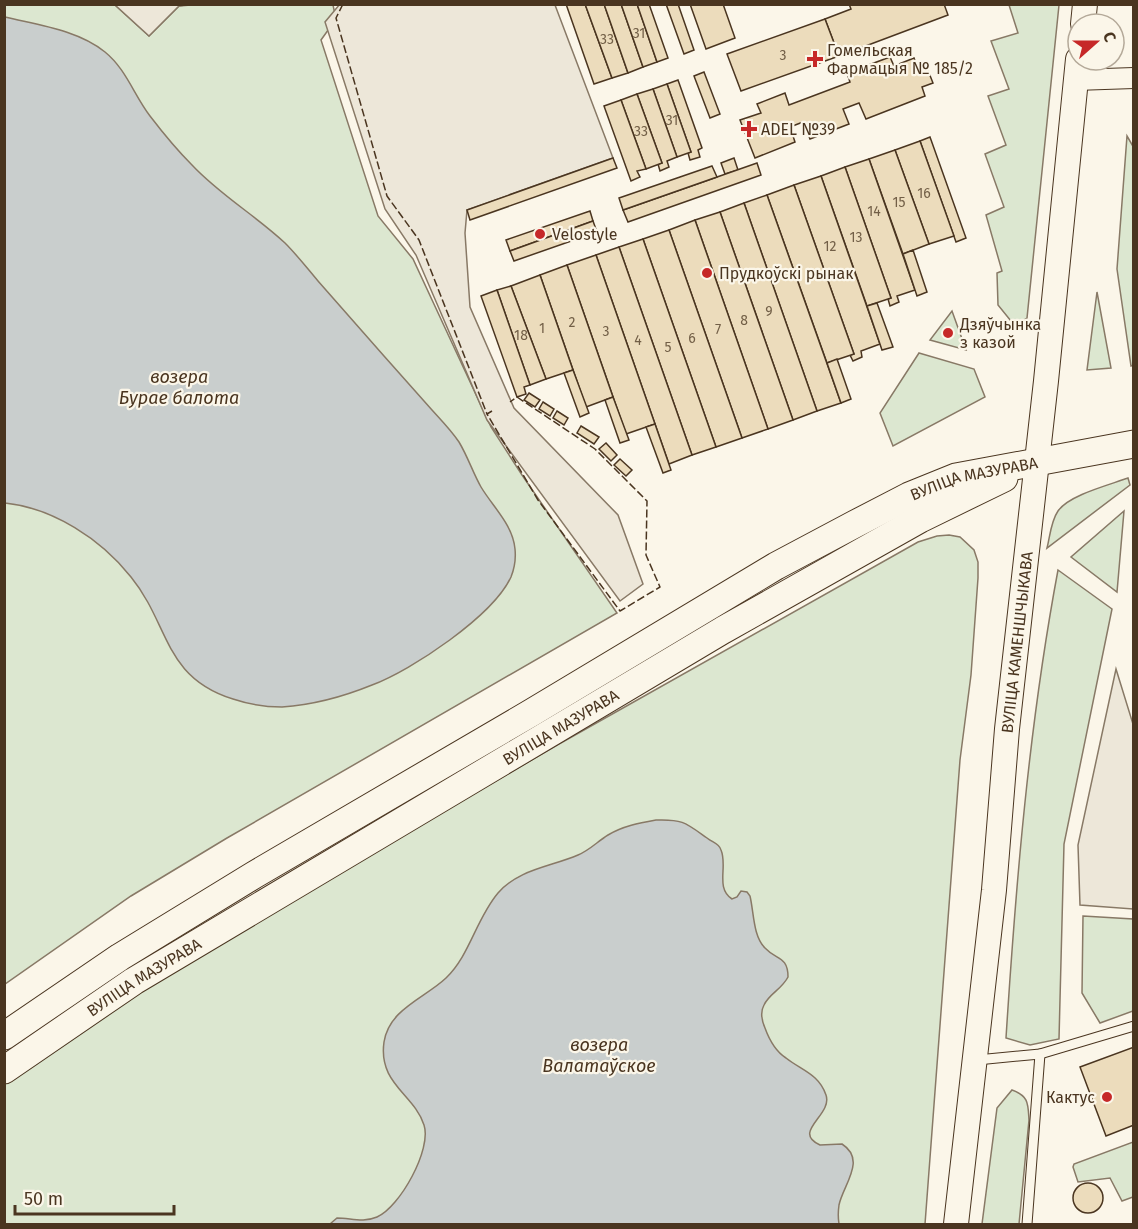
<svg xmlns="http://www.w3.org/2000/svg" width="1138" height="1229" font-family="'Fira Sans',sans-serif">
  <style>
    .green { fill: #dce7d0; stroke: #887966; stroke-width: 1.5 }
    .parking { fill: #ede7d9; stroke: #887966; stroke-width: 1.5 }
    .water { fill: #c9cecd; stroke: #887966; stroke-width: 1.5 }
    .building { fill: #ecdcbc; stroke: #4a3520; stroke-width: 1.5 }
    .lines { fill: none; stroke-linecap: round; stroke-linejoin: round }
    .service-casing { stroke: #4a3520; stroke-width: 11 }
    .minor-casing { stroke: #4a3520; stroke-width: 22 }
    .tertiary-casing { stroke: #4a3520; stroke-width: 26 }
    .secondary-casing { stroke: #4a3520; stroke-width: 29 }
    .service { stroke: #fbf6e9; stroke-width: 9 }
    .minor { stroke: #fbf6e9; stroke-width: 20 }
    .tertiary { stroke: #fbf6e9; stroke-width: 24 }
    .secondary { stroke: #fbf6e9; stroke-width: 27 }
    .fence { stroke: #4a3520; stroke-width: 1.5; stroke-dasharray: 8 3; stroke-linecap: butt }
    .poi-dot { fill: #c62828; stroke: #fbf6e9; stroke-width: 2 }
    .labels { text-anchor: middle; stroke-width: 4.5; stroke-linejoin: round; paint-order: stroke }
    .number-label { font-size: 14px; fill: #725f47 }
    .poi-label { font-size: 16px; fill: #4a3520; stroke: #fbf6e9; text-anchor: start }
    .street-label { font-size: 16px; fill: #4a3520; stroke: #fbf6e9 }
    .water-label { font-size: 18px; font-style: italic; fill: #4a3520; stroke: #fbf6e9 }
  </style>
  <rect width="100%" height="100%" fill="#fbf6e9"/>
  <g class="green">
    <polygon points="191,4 333,5 336,19 321,40 378,216 413,259 491,427 522,475 617,613 227,838 131,896 5,984 5,5 115,5 149,36 179,6"/>
    <polygon points="1009,5 1059,5 1027,318 1015,326 998,305 997,273 1002,271 986,215 1004,207 985,154 1006,145 988,96 1009,89 991,41 1018,33"/>
    <polygon points="1127,136 1134,148 1134,365 1131,366 1117,269"/>
    <polygon points="1097,292 1111,368 1087,370"/>
    <polygon points="952,311 966,350 930,340"/>
    <polygon points="919,353 974,369 985,397 893,446 880,413"/>
    <path d="M 1128,478 L 1130,485 L 1047,548 C 1050,536 1051,521 1058,511 C 1069,495 1109,485 1128,478 Z"/>
    <polygon points="1124,511 1117,592 1071,557"/>
    <polygon points="949,535 960,537 974,550 978,562 978,578 971,675 960,760 925,1224 5,1224 4,1082 20,1070 200,954 303,893 559,744 918,542 937,536"/>
    <path d="M 1058,570 L 1112,609 L 1064,844 L 1059,1039 L 1030,1045 L 1006,1038 C 1016,881 1029,725 1058,570 Z"/>
    <polygon points="1083,916 1133,919 1133,1011 1100,1023 1082,993"/>
    <path d="M 1012,1090 C 1029,1096 1028,1104 1029,1120 L 1019,1224 L 982,1224 L 997,1108 Z"/>
    <polygon points="1133,1142 1133,1197 1122,1201 1110,1178 1078,1182 1073,1167 1074,1164"/>
  </g>
  <g class="parking">
    <polygon points="340,4 555,5 613,158 467,210 465,233 470,307 514,408 618,515 643,584 620,601 487,420 416,255 385,209 325,22"/>
    <polygon points="115,5 191,5 179,6 149,36"/>
    <polygon points="1116,669 1133,724 1133,909 1080,905 1078,845"/>
  </g>
  <g class="water">
    <path d="M 5,17 C 38,25 78,30 105,52 C 126,69 134,95 150,116 C 163,133 177,150 192,165 C 220,195 255,215 285,243 C 297,255 307,268 318,281 C 340,306 362,331 384,356 C 400,374 416,392 432,410 C 441,420 451,430 459,442 C 468,457 473,473 481,487 C 493,507 513,525 515,549 C 516,559 515,567 511,577 C 493,616 412,670 372,685 C 345,696 311,705 282,707 C 266,707 248,704 233,699 C 163,677 170,625 131,577 C 101,539 53,508 5,503 Z"/>
    <path d="M 656,820 C 683,819 686,823 707,838 C 713,843 719,843 721,850 C 728,866 715,888 732,899 L 737,897 L 741,891 L 747,892 L 750,896 C 754,913 753,936 765,948 C 776,960 788,956 788,977 C 782,989 769,994 764,1005 C 760,1012 762,1021 765,1028 C 769,1039 775,1051 786,1058 C 801,1070 819,1074 826,1095 C 833,1115 791,1132 820,1145 L 842,1144 C 867,1160 843,1185 839,1205 C 838,1212 838,1218 839,1224 L 330,1224 L 337,1218 C 351,1218 363,1223 377,1217 C 400,1207 432,1149 424,1125 C 414,1094 378,1084 384,1042 C 389,1009 425,998 446,978 C 470,955 476,919 498,893 C 519,869 550,867 578,855 C 590,850 598,841 608,835 C 623,826 639,823 656,820 Z"/>
  </g>
  <g class="building">
    <polygon points="566,4 585,4 612,78 594,84"/>
    <polygon points="585,4 604,4 628,73 612,78"/>
    <polygon points="604,4 621,4 643,67 628,73"/>
    <polygon points="621,4 637,4 657,62 643,67"/>
    <polygon points="637,4 649,4 668,58 657,62"/>
    <polygon points="666,4 678,4 694,50 684,54"/>
    <polygon points="690,4 723,4 735,38 706,49"/>
    <polygon points="849,4 944,4 948,15 839,56 825,19 851,9"/>
    <polygon points="825,19 839,56 741,91 727,54"/>
    <polygon points="890,57 894,66 914,58 919,71 927,68 933,83 922,87 925,96 866,119 859,103 843,109 849,124 810,139 803,122 790,127 795,142 755,158 740,120 761,113 757,104 785,93 789,105 850,82 847,73"/>
    <polygon points="704,72 720,114 710,118 694,76"/>
    <polygon points="678,80 702,148 698,150 700,157 690,160 688,153 691,152 667,84"/>
    <polygon points="667,84 691,152 677,157 653,89"/>
    <polygon points="653,89 677,157 667,161 669,167 660,171 658,164 662,163 637,94"/>
    <polygon points="637,94 662,163 646,169 621,100"/>
    <polygon points="621,100 646,169 637,171 640,177 631,181 604,106"/>
    <polygon points="930,137 966,238 956,242 920,141"/>
    <polygon points="920,141 954,236 929,244 895,150"/>
    <polygon points="895,150 929,244 903,254 869,159"/>
    <polygon points="613,158 617,168 470,220 467,210"/>
    <polygon points="734,158 738,170 725,174 721,163"/>
    <polygon points="869,159 915,290 897,296 899,302 890,306 888,299 891,298 845,167"/>
    <polygon points="757,163 761,175 628,222 623,210"/>
    <polygon points="712,166 717,177 623,210 619,198"/>
    <polygon points="845,167 891,298 867,306 821,176"/>
    <polygon points="821,176 880,344 861,351 862,357 853,361 850,355 854,354 794,185"/>
    <polygon points="794,185 854,354 827,363 767,195"/>
    <polygon points="767,195 841,403 817,411 744,203"/>
    <polygon points="744,203 817,411 793,420 720,212"/>
    <polygon points="590,211 593,221 510,251 506,240"/>
    <polygon points="720,212 793,420 768,429 695,220"/>
    <polygon points="695,220 768,429 742,438 669,230"/>
    <polygon points="593,221 597,232 514,261 510,251"/>
    <polygon points="669,230 742,438 716,447 643,239"/>
    <polygon points="643,239 716,447 692,455 619,247"/>
    <polygon points="619,247 692,455 669,464 596,255"/>
    <polygon points="913,250 927,292 917,296 903,254"/>
    <polygon points="596,255 655,424 626,434 567,265"/>
    <polygon points="567,265 613,397 586,407 540,275"/>
    <polygon points="540,275 573,370 546,379 511,286"/>
    <polygon points="511,286 546,379 530,385 497,290"/>
    <polygon points="497,290 530,385 524,387 526,394 517,397 481,296"/>
    <polygon points="877,303 893,347 882,350 867,306"/>
    <polygon points="837,359 851,399 841,403 827,363"/>
    <polygon points="573,370 589,413 580,417 564,373"/>
    <polygon points="529,393 540,400 535,407 524,400"/>
    <polygon points="613,397 629,440 620,443 605,400"/>
    <polygon points="543,402 554,409 550,416 539,409"/>
    <polygon points="557,411 568,418 564,425 553,418"/>
    <polygon points="655,424 671,470 663,473 646,427"/>
    <polygon points="581,426 599,437 594,444 577,433"/>
    <polygon points="606,443 617,455 611,461 599,449"/>
    <polygon points="620,459 632,470 626,476 614,465"/>
    <polygon points="1134,1047 1134,1125 1106,1136 1080,1067"/>
    <circle cx="1088" cy="1198" r="15"/>
  </g>
  <g class="lines">
    <defs>
      <g id="service">
        <polyline points="977,1060 1040,1054 1134,1026"/>
        <polyline points="1027,1224 1040,1054"/>
      </g>
      <polyline id="minor" points="1075,80 1134,78"/>
      <g id="tertiary">
        <polyline points="1083,24 1085,4"/>
        <path id="s1" d="M 956,1224 L 994,890 L 1007,729 L 1046,381 L 1078,59"/>
      </g>
      <g id="secondary">
        <path id="s2" d="M 4,1036 L 120,957 L 254,875 L 531,713 L 776,566 L 855,524 L 909,496 L 956,477 L 1134,444"/>
        <path id="s3" d="M 4,1070 L 134,981 L 723,630 L 920,519 L 1004,478"/>
      </g>
    </defs>
    <use href="#service" class="service-casing"/>
    <use href="#minor" class="minor-casing"/>
    <use href="#tertiary" class="tertiary-casing"/>
    <use href="#secondary" class="secondary-casing"/>
    <use href="#service" class="service"/>
    <use href="#minor" class="minor"/>
    <use href="#tertiary" class="tertiary"/>
    <use href="#secondary" class="secondary"/>
    <g class="fence">
      <polyline points="343,4 336,18 387,196 419,240 487,414"/>
      <polyline points="492,411 487,414 538,500 620,611 660,587 646,555 647,501 595,449 517,397 510,402"/>
    </g>
  </g>
  <g class="poi-dot">
    <path d="M812 50h6v6h6v6h-6v6h-6v-6h-6v-6h6z"/>
    <path d="M746 120h6v6h6v6h-6v6h-6v-6h-6v-6h6z"/>
    <circle cx="540" cy="234" r="6"/>
    <circle cx="707" cy="273" r="6"/>
    <circle cx="948" cy="333" r="6"/>
    <circle cx="1107" cy="1097" r="6"/>
  </g>
  <g class="labels">
    <g class="number-label">
      <text x="639" y="38">31</text>
      <text x="607" y="44">33</text>
      <text x="783" y="60">3</text>
      <text x="672" y="125">31</text>
      <text x="641" y="136">33</text>
      <text x="924" y="198">16</text>
      <text x="899" y="207">15</text>
      <text x="874" y="216">14</text>
      <text x="856" y="242">13</text>
      <text x="830" y="251">12</text>
      <text x="769" y="316">9</text>
      <text x="744" y="325">8</text>
      <text x="572" y="327">2</text>
      <text x="542" y="333">1</text>
      <text x="718" y="334">7</text>
      <text x="606" y="336">3</text>
      <text x="521" y="340">18</text>
      <text x="692" y="343">6</text>
      <text x="638" y="345">4</text>
      <text x="668" y="352">5</text>
    </g>
    <g class="poi-label">
      <text x="827" y="56">Гомельская<tspan x="827" dy="18">Фармацыя № 185/2</tspan></text>
      <text x="761" y="135">ADEL №39</text>
      <text x="552" y="240">Velostyle</text>
      <text x="719" y="279">Прудкоўскі рынак</text>
      <text x="960" y="330">Дзяўчынка<tspan x="960" dy="18">з казой</tspan></text>
      <text x="1095" y="1103" text-anchor="end">Кактус</text>
    </g>
    <g class="street-label">
      <text dy="6" stroke="none"><textPath href="#s2" startOffset="1122">ВУЛІЦА МАЗУРАВА</textPath></text>
      <text dy="6" stroke="none"><textPath href="#s1" startOffset="585">ВУЛІЦА КАМЕНШЧЫКАВА</textPath></text>
      <text dy="6" stroke="none"><textPath href="#s3" startOffset="654">ВУЛІЦА МАЗУРАВА</textPath></text>
      <text dy="6" stroke="none"><textPath href="#s3" startOffset="168">ВУЛІЦА МАЗУРАВА</textPath></text>
    </g>
    <g class="water-label">
      <text x="179" y="383">возера<tspan x="179" dy="21">Бурае балота</tspan></text>
      <text x="599" y="1051">возера<tspan x="599" dy="21">Валатаўское</tspan></text>
    </g>
  </g>
  <rect width="1138" height="1229" fill="none" stroke="#4a3520" stroke-width="12"/>
  <g transform="translate(1096 42) rotate(69)"><circle r="28" fill="#fbf6e9" stroke="#b4a999" stroke-width="1.5"/>
  <path d="M0-4.5L10 22L0 15L-10 22Z" fill="#c62828"/>
  <text y="-9" font-size="16" font-weight="bold" text-anchor="middle" fill="#4a3520">С</text>
  </g>
  <path d="M15 1205v9h159v-9" fill="none" stroke="#4a3520" stroke-width="3"/>
  <text x="24" y="1205" font-size="18" fill="#4a3520" stroke="#fbf6e9" stroke-width="4.5" paint-order="stroke">50 m</text>
</svg>
